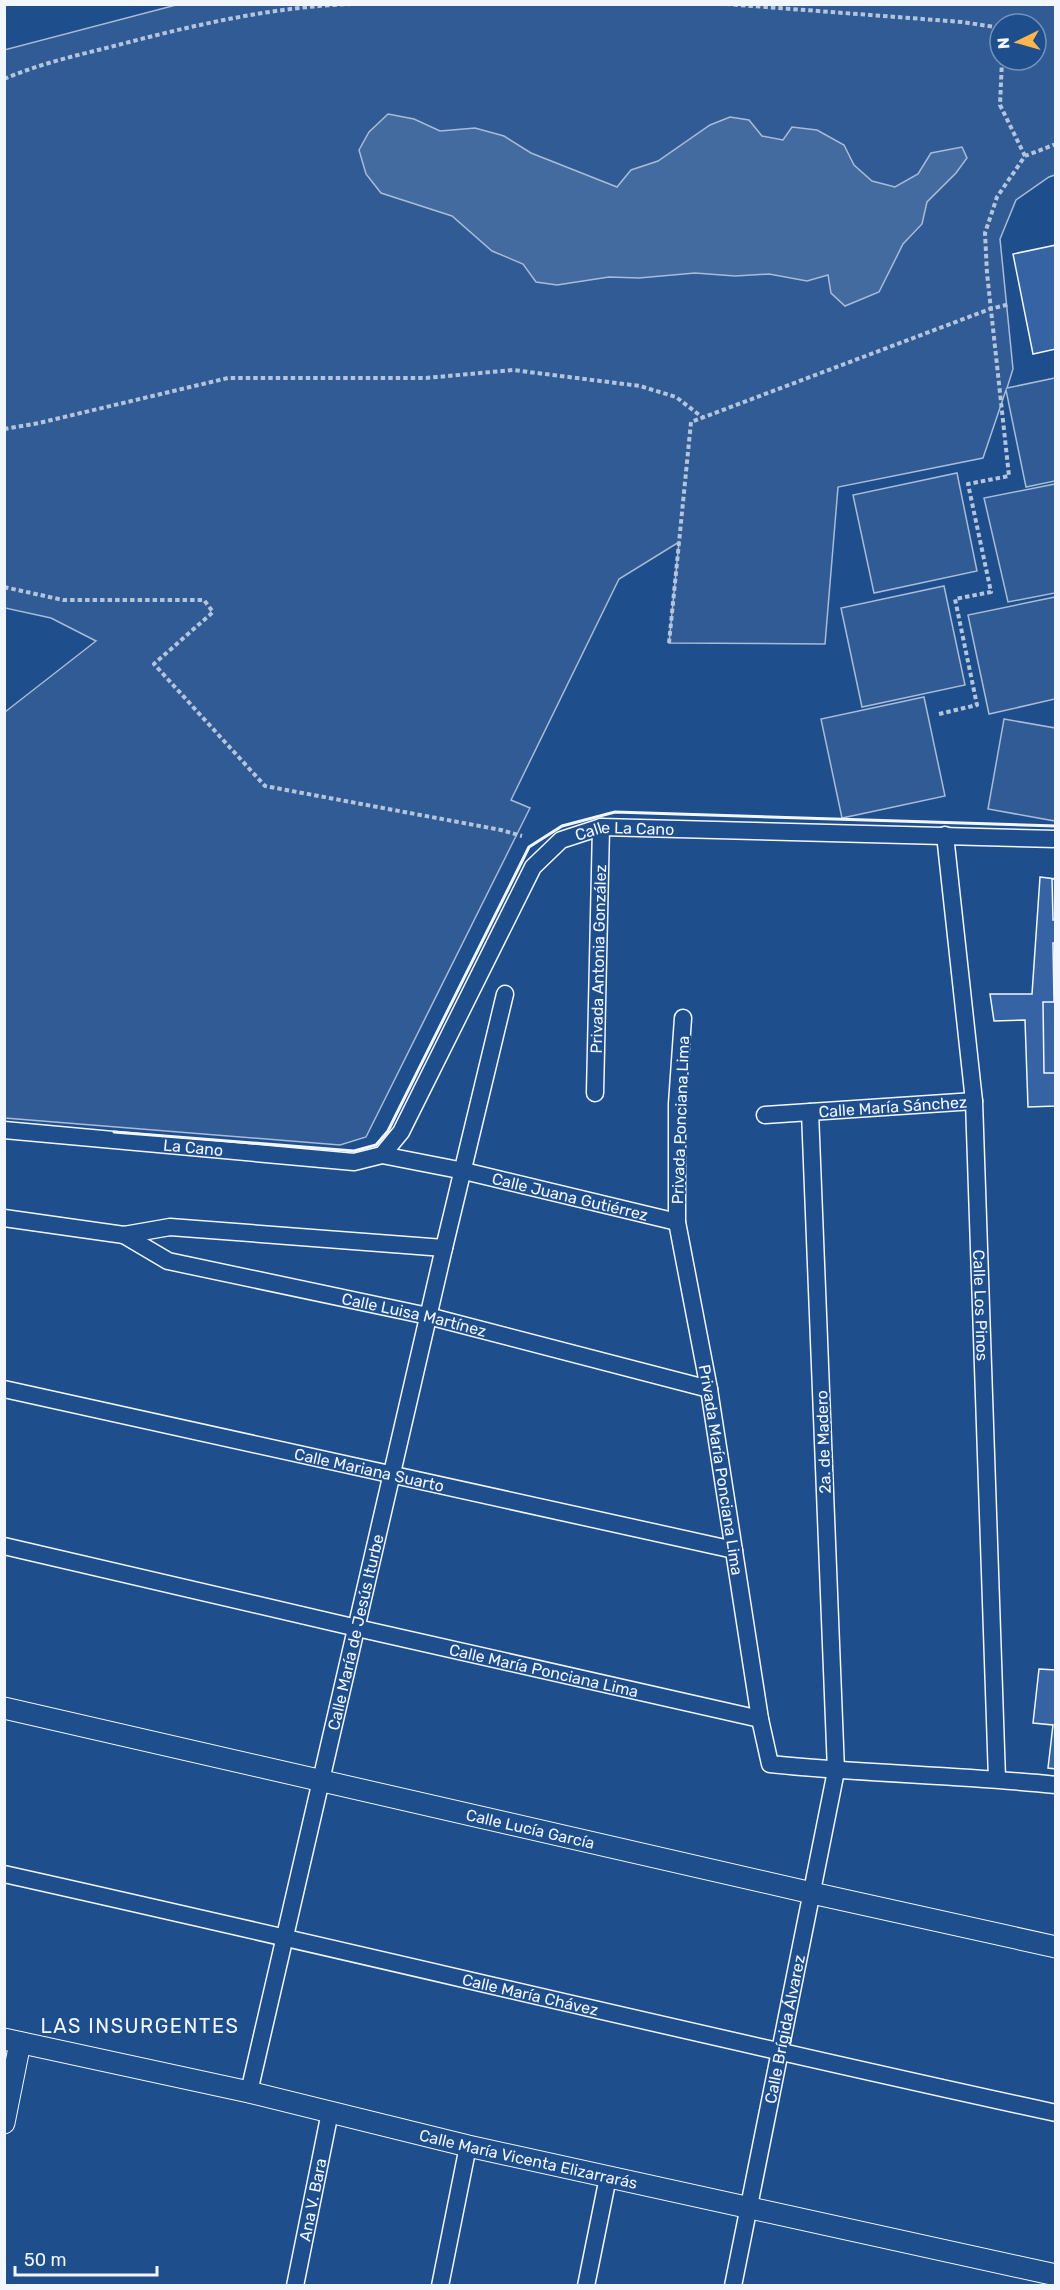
<svg xmlns="http://www.w3.org/2000/svg" width="1060" height="2290" font-family="Rubik,sans-serif">
  <style>
    .built { fill: #305b95; stroke: #a8bbd7; stroke-width: 1.5; fill-rule: evenodd }
    .water { fill: #446ba0; stroke: #a8bbd7; stroke-width: 1.5 }
    .building { fill: #3563a3; stroke: #f2f6ff; stroke-width: 1.5 }
    .lines { fill: none; stroke-linecap: round; stroke-linejoin: round }
    .minor-casing { stroke: #f2f6ff; stroke-width: 19 }
    .tertiary-casing { stroke: #f2f6ff; stroke-width: 23 }
    .path { stroke: #b3c4dc; stroke-width: 4; stroke-dasharray: 4.5 3; stroke-linecap: butt }
    .minor { stroke: #1f4e8c; stroke-width: 16 }
    .tertiary { stroke: #1f4e8c; stroke-width: 21 }
    .wall { stroke: #f2f6ff; stroke-width: 3 }
    .labels { text-anchor: middle; stroke-width: 4.5; stroke-linejoin: round; paint-order: stroke }
    .street-label { font-size: 16px; fill: #f2f6ff; stroke: #1f4e8c }
    .quarter-label { font-size: 20px; letter-spacing: 1.5px; fill: #f2f6ff; stroke: #1f4e8c }
  </style>
  <rect width="100%" height="100%" fill="#1f4e8c"/>
  <g class="built">
    <path d="M 176,5 L 1055,5 L 1055,175 L 1049,177 L 1016,200 L 1000,239 L 1013,369 L 1007,388 L 1055,378 L 1055,481 L 1026,487 L 1006,390 L 983,458 L 838,487 L 825,644 L 669,643 L 679,542 L 619,579 L 511,800 L 530,808 L 366,1137 L 340,1145 L 5,1118 L 5,712 L 96,641 L 51,618 L 5,608 L 4,50 ZM 1000,24 L 1036,24 L 1036,60 L 1000,60 Z"/>
    <polygon points="957,473 977,571 874,593 853,495"/>
    <polygon points="1055,484 1055,593 1008,602 984,498"/>
    <polygon points="944,586 965,685 862,707 841,608"/>
    <polygon points="1055,597 1055,699 989,714 968,615"/>
    <polygon points="924,697 945,796 842,818 821,719"/>
    <polygon points="1004,719 1055,728 1055,821 988,809"/>
  </g>
  <polygon class="water" points="388,114 414,119 440,131 475,128 504,136 531,153 617,187 631,170 658,161 710,125 730,117 749,120 762,136 783,140 792,127 817,130 844,145 854,165 872,181 895,187 918,174 931,153 962,147 967,158 956,173 927,202 922,224 903,244 879,292 845,306 831,293 828,275 807,281 769,274 735,276 695,273 639,278 609,277 557,285 536,282 523,264 492,251 452,216 381,193 366,174 359,150 369,132"/>
  <g class="building">
    <polygon points="1056,245 1056,349 1033,354 1013,254"/>
    <polygon points="1040,877 1056,879 1056,1106 1028,1107 1025,1020 994,1021 990,994 1032,994"/>
    <polygon points="1052,879 1056,879 1056,920 1053,920"/>
    <polygon points="1053,943 1056,943 1056,1073 1044,1073 1043,1002 1054,1002"/>
    <polygon points="1039,1669 1056,1670 1056,1769 1048,1768 1053,1725 1033,1723"/>
  </g>
  <g class="lines">
    <defs>
      <g id="minor">
        <path id="s1" d="M 945,835 L 974,1101 L 997,1779"/>
        <path id="s2" d="M 683,1018 L 677,1104 L 677,1222 L 709,1389 L 760,1719 L 770,1764 C 865,1774 961,1775 1056,1785"/>
        <path id="s3" d="M 595,1093 L 601,827"/>
        <path id="s4" d="M 765,1115 L 974,1101"/>
        <path id="s5" d="M 4,1130 L 354,1162 L 382,1155 L 464,1171 L 677,1222"/>
        <path id="s6" d="M 382,1155 L 401,1132 L 533,867 L 561,840 L 601,827 L 1056,839"/>
        <polyline points="4,1218 124,1235 170,1227 444,1248"/>
        <path id="s7" d="M 124,1235 L 168,1261 L 428,1316 L 709,1389"/>
        <path id="s8" d="M 4,1389 L 734,1550"/>
        <path id="s9" d="M 4,1546 L 357,1628 L 760,1719"/>
        <path id="s10" d="M 4,1874 C 355,1952 704,2037 1056,2113"/>
        <path id="s11" d="M 249,2092 L 444,1248 L 505,994"/>
        <path id="s12" d="M 295,2286 L 330,2112"/>
        <polyline points="440,2286 468,2146"/>
        <polyline points="586,2286 608,2177"/>
        <path id="s13" d="M 733,2286 L 836,1771 L 810,1112"/>
      </g>
      <g id="tertiary">
        <path id="s14" d="M 4,1708 L 812,1893 L 1056,1947"/>
        <path id="s15" d="M 4,2039 L 249,2092 L 468,2146 L 1056,2275"/>
        <polyline points="4,2123 20,2043"/>
      </g>
    </defs>
    <use href="#minor" class="minor-casing"/>
    <use href="#tertiary" class="tertiary-casing"/>
    <g class="path">
      <polyline points="726,4 962,22 995,27 1000,36"/>
      <polyline points="1002,60 1000,105 1025,156"/>
      <path d="M 4,79 C 41,63 79,55 118,45 C 194,25 272,7 351,4"/>
      <polyline points="4,429 39,423 228,378 426,378 513,370 640,386 676,397 702,417"/>
      <polyline points="4,587 63,600 204,600 213,612 154,664 265,786 501,830 522,836"/>
      <polyline points="669,643 691,422 990,309 1010,304"/>
      <polyline points="939,714 977,705 955,599 991,592 968,484 1009,476 987,273 985,233 997,197 1025,156 1056,144"/>
    </g>
    <use href="#minor" class="minor"/>
    <use href="#tertiary" class="tertiary"/>
    <polyline class="wall" points="114,1132 354,1151 376,1145 388,1131 529,847 562,826 615,812 1056,826"/>
  </g>
  <g class="labels">
    <g class="street-label">
      <text dy="6" stroke="none"><textPath href="#s6" startOffset="430">Calle La Cano</textPath></text>
      <text dy="6" stroke="none"><textPath href="#s3" startOffset="134">Privada Antonia González</textPath></text>
      <text dy="6" stroke="none"><textPath href="#s4" startOffset="128">Calle María Sánchez</textPath></text>
      <text transform="translate(680 1120) rotate(-88)" y="6">Privada Ponciana Lima</text>
      <text dy="6" stroke="none"><textPath href="#s5" startOffset="190">La Cano</textPath></text>
      <text dy="6" stroke="none"><textPath href="#s5" startOffset="573">Calle Juana Gutiérrez</textPath></text>
      <text dy="6" stroke="none"><textPath href="#s1" startOffset="472">Calle Los Pinos</textPath></text>
      <text dy="6" stroke="none"><textPath href="#s7" startOffset="303">Calle Luisa Martínez</textPath></text>
      <text transform="translate(823 1442) rotate(-92)" y="6">2a. de Madero</text>
      <text dy="6" stroke="none"><textPath href="#s8" startOffset="374">Calle Mariana Suarto</textPath></text>
      <text dy="6" stroke="none"><textPath href="#s2" startOffset="456">Privada María Ponciana Lima</textPath></text>
      <text dy="6" stroke="none"><textPath href="#s11" startOffset="472">Calle María de Jesús Iturbe</textPath></text>
      <text dy="6" stroke="none"><textPath href="#s9" startOffset="554">Calle María Ponciana Lima</textPath></text>
      <text dy="6" stroke="none"><textPath href="#s14" startOffset="540">Calle Lucía García</textPath></text>
      <text dy="6" stroke="none"><textPath href="#s10" startOffset="540">Calle María Chávez</textPath></text>
      <text dy="6" stroke="none"><textPath href="#s13" startOffset="262">Calle Brígida Álvarez</textPath></text>
      <text dy="6" stroke="none"><textPath href="#s15" startOffset="538">Calle María Vicenta Elizarrarás</textPath></text>
      <text dy="6" stroke="none"><textPath href="#s12" startOffset="88">Ana V. Bara</textPath></text>
    </g>
    <g class="quarter-label">
      <text x="140" y="2033">LAS INSURGENTES</text>
    </g>
  </g>
  <rect width="1060" height="2290" fill="none" stroke="#f2f6ff" stroke-width="12"/>
  <g transform="translate(1018 42) rotate(265)"><circle r="28" fill="#1f4e8c" stroke="#7391ba" stroke-width="1.5"/>
  <path d="M0-4.5L10 22L0 15L-10 22Z" fill="#ffb74d"/>
  <text y="-9" font-size="16" font-weight="bold" text-anchor="middle" fill="#f2f6ff">N</text>
  </g>
  <path d="M15 2266v9h142v-9" fill="none" stroke="#f2f6ff" stroke-width="3"/>
  <text x="24" y="2266" font-size="18" fill="#f2f6ff" stroke="#1f4e8c" stroke-width="4.5" paint-order="stroke">50 m</text>
</svg>
